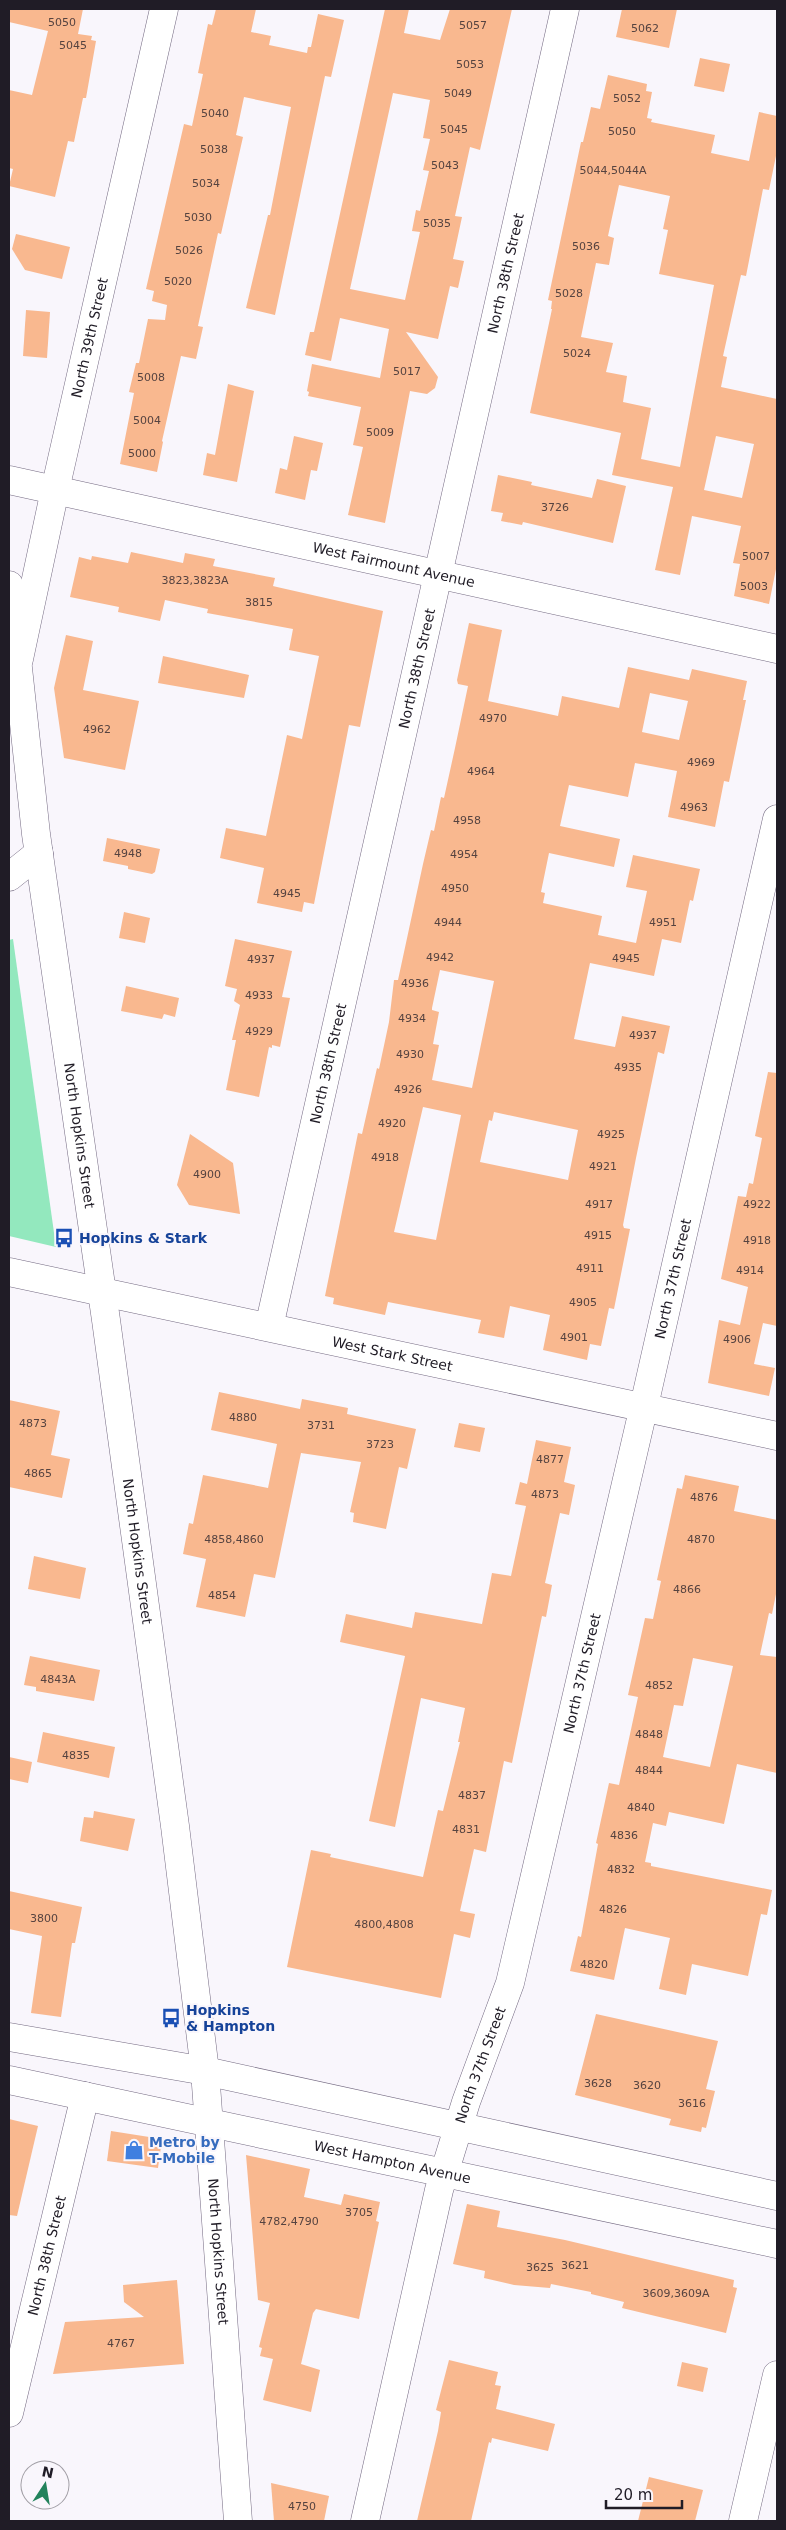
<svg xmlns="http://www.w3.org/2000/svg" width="786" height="2530" font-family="'DejaVu Sans',sans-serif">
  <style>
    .grass { fill: #93e8be }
    .building { fill: #f9b88f; fill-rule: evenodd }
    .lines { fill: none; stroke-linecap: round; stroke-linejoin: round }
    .minor-casing { stroke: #746a82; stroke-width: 29 }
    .secondary-casing { stroke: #746a82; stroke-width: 29 }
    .minor { stroke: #fff; stroke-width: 28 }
    .secondary { stroke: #fff; stroke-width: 28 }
    .labels { text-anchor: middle; stroke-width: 4; stroke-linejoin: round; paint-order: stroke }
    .number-label { font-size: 11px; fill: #564340 }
    .street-label { font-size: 14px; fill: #201c26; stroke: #f9f6fc }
    .transit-label { font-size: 14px; font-weight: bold; fill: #164399; stroke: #f9f6fc; text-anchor: start }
    .shop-label { font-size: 14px; font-weight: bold; fill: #366cbe; stroke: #f9f6fc; text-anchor: start }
  </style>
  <rect width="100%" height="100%" fill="#f9f6fc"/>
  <polygon class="grass" points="13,939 56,1247 9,1236 9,940"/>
  <g class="building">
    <polygon points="9,9 83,9 78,34 92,36 91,40 96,41 86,98 83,98 74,142 68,141 55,197 9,186 13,169 9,168 9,90 32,95 48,31 9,22"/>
    <polygon points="216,9 256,9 251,32 271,36 269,45 307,53 308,47 311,47 318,14 344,20 331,77 325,76 275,315 246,308 268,215 270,215 291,107 244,97 236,135 243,137 221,234 218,233 198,326 203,327 196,359 181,356 162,441 163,442 157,472 120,464 134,393 129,392 136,363 139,363 148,319 165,320 167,305 152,301 154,291 146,289 184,124 192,126 203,74 198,73 208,24 212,25"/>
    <path d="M 385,9 L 409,9 L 404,33 L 440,40 L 450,9 L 512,9 L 480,150 L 470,147 L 455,216 L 462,217 L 453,259 L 464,261 L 458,288 L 450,286 L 438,339 L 406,332 L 438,377 L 435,388 L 427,394 L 410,391 L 385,523 L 348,515 L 363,447 L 353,445 L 361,407 L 308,396 L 309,392 L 307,391 L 312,364 L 380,378 L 389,329 L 340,318 L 331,361 L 305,355 L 310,332 L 314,332 L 325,282 ZM 393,93 L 430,100 L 423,138 L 430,139 L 423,170 L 429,171 L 420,211 L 416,210 L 412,231 L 420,232 L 405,300 L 350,289 Z"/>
    <polygon points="622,9 677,9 669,48 616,37"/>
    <polygon points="700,58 730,64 724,92 694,86"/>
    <path d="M 608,75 L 647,84 L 646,91 L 652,92 L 647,118 L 652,119 L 651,122 L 715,135 L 711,153 L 749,161 L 759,112 L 777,116 L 777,151 L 769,190 L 763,189 L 746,276 L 741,275 L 723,356 L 727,357 L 721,387 L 777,399 L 777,564 L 769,604 L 734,596 L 740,564 L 733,563 L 741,526 L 692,516 L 680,575 L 655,570 L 673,487 L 612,475 L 621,433 L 530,413 L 552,309 L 551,309 L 552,301 L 548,300 L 581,142 L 583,142 L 591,107 L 600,109 ZM 619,185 L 670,196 L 663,229 L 668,230 L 659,274 L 714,285 L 680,467 L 641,459 L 651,408 L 623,402 L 627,376 L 606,372 L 613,343 L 581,337 L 596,263 L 609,265 L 614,238 L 608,236 ZM 716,436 L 754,444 L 742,498 L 704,490 Z"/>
    <polygon points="16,234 70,247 62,279 25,270 12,249"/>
    <polygon points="26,310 50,312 47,358 23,356"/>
    <polygon points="228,384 254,391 237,482 203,475 207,453 215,455"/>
    <polygon points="294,436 323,443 317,471 311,470 305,500 275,493 280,468 287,470"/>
    <polygon points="498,475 532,482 531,485 592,498 597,479 626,486 613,543 523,522 522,525 501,521 503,513 491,511"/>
    <polygon points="131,552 183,563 185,553 215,559 213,566 275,578 273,586 277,587 383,611 360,727 349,725 314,904 304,902 302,912 257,903 264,868 220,858 226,828 266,836 287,735 302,739 319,656 289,650 293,629 207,613 208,609 165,600 160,621 118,612 119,607 70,597 79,557 91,560 92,556 128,563"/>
    <path d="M 469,623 L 502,630 L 488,701 L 558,716 L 562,696 L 619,708 L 628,667 L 689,680 L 692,669 L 747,681 L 743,700 L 746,700 L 729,782 L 724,781 L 715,827 L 668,817 L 677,771 L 635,763 L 628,797 L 569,785 L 560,826 L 620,839 L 614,867 L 549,853 L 541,892 L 545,893 L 543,903 L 602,916 L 598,935 L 636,943 L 647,891 L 626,887 L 633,855 L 700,869 L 693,901 L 690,900 L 681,943 L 662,939 L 654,976 L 590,963 L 574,1039 L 615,1047 L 622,1016 L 670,1026 L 664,1054 L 658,1052 L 636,1158 L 623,1225 L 624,1228 L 630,1229 L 614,1309 L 609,1308 L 601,1346 L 590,1344 L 587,1360 L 543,1350 L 550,1315 L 510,1306 L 504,1338 L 478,1333 L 481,1320 L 388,1302 L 385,1315 L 333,1304 L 334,1298 L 325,1296 L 358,1133 L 362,1134 L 377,1068 L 379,1069 L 389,1022 L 394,980 L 398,980 L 423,864 L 431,830 L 434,831 L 441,797 L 444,798 L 455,748 L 468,686 L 458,684 L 457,680 ZM 650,693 L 688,701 L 679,740 L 642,732 ZM 440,970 L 494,981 L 472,1088 L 432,1080 L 439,1045 L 433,1044 L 439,1012 L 432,1010 L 432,1008 ZM 423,1107 L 461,1115 L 436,1240 L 394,1232 ZM 494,1112 L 578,1130 L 568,1180 L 480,1162 L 489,1120 L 492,1121 Z"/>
    <polygon points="66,635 93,641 83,690 139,701 125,770 64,758 54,688"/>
    <polygon points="163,656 249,675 244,698 158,683"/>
    <polygon points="107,838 160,849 155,872 152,874 128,869 128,866 103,861"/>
    <polygon points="124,912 150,918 145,943 119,938"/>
    <polygon points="235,939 292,951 282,997 290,998 280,1047 272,1045 272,1048 269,1047 259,1097 226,1090 236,1040 232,1040 240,1005 234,1001 237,989 225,986"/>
    <polygon points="126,986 179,998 175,1017 164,1014 162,1019 121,1011"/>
    <polygon points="768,1072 777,1073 777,1326 763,1323 754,1364 775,1368 769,1396 708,1383 719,1320 740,1325 748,1287 721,1279 738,1196 746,1197 749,1183 753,1184 762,1138 755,1136"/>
    <polygon points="190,1134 233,1163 240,1214 189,1205 177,1185"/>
    <polygon points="219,1392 300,1409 302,1399 348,1408 347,1414 416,1429 407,1469 399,1467 386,1529 353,1522 354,1513 350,1512 361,1462 301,1453 275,1578 254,1574 245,1617 196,1607 206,1559 183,1554 189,1523 193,1524 203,1475 268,1488 277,1444 211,1430"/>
    <polygon points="9,1400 60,1411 51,1455 70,1459 62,1498 9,1487"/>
    <polygon points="459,1423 485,1428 480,1452 454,1447"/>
    <polygon points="536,1440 571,1447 564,1482 575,1485 569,1515 560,1513 545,1583 552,1585 546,1617 542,1616 512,1763 504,1761 486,1852 474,1849 460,1911 475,1914 470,1938 454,1934 441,1998 287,1967 311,1850 331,1854 330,1857 423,1877 438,1810 443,1811 460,1742 458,1742 465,1708 421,1698 395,1827 369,1821 405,1656 340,1642 346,1614 412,1628 415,1612 482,1624 492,1573 511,1576 526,1506 515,1504 520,1482 527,1484"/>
    <path d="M 685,1475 L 739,1486 L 734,1511 L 777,1520 L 777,1589 L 772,1614 L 769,1613 L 760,1655 L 777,1657 L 777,1773 L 737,1764 L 724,1824 L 669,1812 L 666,1826 L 653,1823 L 645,1862 L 651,1863 L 651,1866 L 772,1890 L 767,1915 L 761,1914 L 748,1976 L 692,1964 L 686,1995 L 659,1989 L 670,1938 L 625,1928 L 614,1980 L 570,1971 L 578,1936 L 581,1937 L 598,1844 L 596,1843 L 609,1783 L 619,1785 L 638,1697 L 628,1695 L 645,1618 L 653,1619 L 661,1581 L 657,1580 L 677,1488 L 682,1489 ZM 693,1658 L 733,1666 L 710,1767 L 663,1757 L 674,1705 L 683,1706 Z"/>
    <polygon points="34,1556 86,1568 80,1599 28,1589"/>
    <polygon points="30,1656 100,1670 94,1701 36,1691 36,1687 24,1685"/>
    <polygon points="43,1732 115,1747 109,1778 37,1762"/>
    <polygon points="9,1757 32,1762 28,1783 9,1779"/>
    <polygon points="94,1811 135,1819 128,1851 80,1841 84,1817 93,1818"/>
    <polygon points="9,1891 82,1907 75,1943 72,1943 61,2017 31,2013 42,1936 9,1929"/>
    <polygon points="596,2014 718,2041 706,2089 715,2091 706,2128 702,2127 701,2132 669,2125 671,2119 575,2095"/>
    <polygon points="9,2119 38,2126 17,2216 9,2215"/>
    <polygon points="111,2131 162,2139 158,2168 107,2161"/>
    <polygon points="246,2155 310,2169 304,2197 341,2205 344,2194 380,2202 376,2221 379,2222 359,2319 316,2309 313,2313 301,2364 320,2370 311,2412 263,2400 273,2359 260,2356 262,2348 259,2347 270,2303 258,2300"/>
    <polygon points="467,2204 500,2211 497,2227 565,2240 734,2280 733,2287 737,2288 726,2333 622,2308 624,2302 591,2294 591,2292 551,2284 550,2288 514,2285 484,2278 485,2271 453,2264"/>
    <polygon points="177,2280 184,2364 53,2374 65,2322 144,2317 124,2302 123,2285"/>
    <polygon points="449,2360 498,2372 495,2385 501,2386 496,2409 555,2424 548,2451 492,2438 491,2443 489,2442 471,2521 417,2521 438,2431 441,2412 436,2410"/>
    <polygon points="682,2362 708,2368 703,2392 677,2386"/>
    <polygon points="649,2477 703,2490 695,2521 638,2521"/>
    <polygon points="271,2483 329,2496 324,2521 274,2521"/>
  </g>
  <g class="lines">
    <defs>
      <g id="minor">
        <path id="s1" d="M 9,480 L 777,649"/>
        <path id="s2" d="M 19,659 L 55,490 L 164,9"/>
        <polyline points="9,877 39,853"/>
        <path id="s3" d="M 9,1272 L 777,1436"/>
        <path id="s4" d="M 269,1327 L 565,9"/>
        <path id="s5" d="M 9,2413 L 85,2096"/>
        <path id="s6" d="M 365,2521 L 439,2190 L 466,2102 L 510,1983 L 644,1406 L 777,819"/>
        <polyline points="743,2521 777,2375"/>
      </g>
      <g id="secondary">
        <path id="s7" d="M 9,585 L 36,834 L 106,1320 L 175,1826 L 205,2071 L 238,2521"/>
        <polyline points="9,2037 205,2071 777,2196"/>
        <path id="s8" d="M 9,2080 L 777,2244"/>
      </g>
    </defs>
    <use href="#minor" class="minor-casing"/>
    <use href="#secondary" class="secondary-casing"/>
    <use href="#minor" class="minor"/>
    <use href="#secondary" class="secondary"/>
  </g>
  <defs>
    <symbol id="bus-bare" viewBox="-9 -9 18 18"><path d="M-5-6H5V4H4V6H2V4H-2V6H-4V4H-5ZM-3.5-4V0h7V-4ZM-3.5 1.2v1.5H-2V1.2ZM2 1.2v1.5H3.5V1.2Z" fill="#1a4fb4" stroke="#f9f6fc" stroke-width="2.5" paint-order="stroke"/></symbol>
    <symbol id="shop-bare" viewBox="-9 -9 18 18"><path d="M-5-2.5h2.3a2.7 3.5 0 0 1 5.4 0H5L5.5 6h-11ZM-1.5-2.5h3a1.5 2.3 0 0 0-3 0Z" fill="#3f7fe0" stroke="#f9f6fc" stroke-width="2.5" paint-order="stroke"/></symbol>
  </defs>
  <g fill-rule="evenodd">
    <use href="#bus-bare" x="50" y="1224" width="28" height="28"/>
    <use href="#bus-bare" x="157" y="2004" width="28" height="28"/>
    <use href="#shop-bare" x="120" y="2136" width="28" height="28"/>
  </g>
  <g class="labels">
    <g class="number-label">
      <text x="62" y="26">5050</text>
      <text x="473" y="29">5057</text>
      <text x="645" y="32">5062</text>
      <text x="73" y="49">5045</text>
      <text x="470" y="68">5053</text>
      <text x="458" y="97">5049</text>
      <text x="627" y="102">5052</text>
      <text x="215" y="117">5040</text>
      <text x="454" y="133">5045</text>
      <text x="622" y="135">5050</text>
      <text x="214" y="153">5038</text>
      <text x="445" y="169">5043</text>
      <text x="613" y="174">5044,5044A</text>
      <text x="206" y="187">5034</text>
      <text x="198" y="221">5030</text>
      <text x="437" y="227">5035</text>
      <text x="586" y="250">5036</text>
      <text x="189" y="254">5026</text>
      <text x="178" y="285">5020</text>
      <text x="569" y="297">5028</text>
      <text x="577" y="357">5024</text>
      <text x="407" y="375">5017</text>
      <text x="151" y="381">5008</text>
      <text x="147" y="424">5004</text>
      <text x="380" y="436">5009</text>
      <text x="142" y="457">5000</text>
      <text x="555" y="511">3726</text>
      <text x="756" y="560">5007</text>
      <text x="195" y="584">3823,3823A</text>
      <text x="754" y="590">5003</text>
      <text x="259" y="606">3815</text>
      <text x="493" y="722">4970</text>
      <text x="97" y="733">4962</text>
      <text x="701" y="766">4969</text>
      <text x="481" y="775">4964</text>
      <text x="694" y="811">4963</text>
      <text x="467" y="824">4958</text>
      <text x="128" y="857">4948</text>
      <text x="464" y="858">4954</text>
      <text x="455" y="892">4950</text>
      <text x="287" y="897">4945</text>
      <text x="448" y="926">4944</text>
      <text x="663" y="926">4951</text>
      <text x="440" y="961">4942</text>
      <text x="626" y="962">4945</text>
      <text x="261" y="963">4937</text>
      <text x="415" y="987">4936</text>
      <text x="259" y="999">4933</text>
      <text x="412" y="1022">4934</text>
      <text x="259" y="1035">4929</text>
      <text x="643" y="1039">4937</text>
      <text x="410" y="1058">4930</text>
      <text x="628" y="1071">4935</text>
      <text x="408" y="1093">4926</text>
      <text x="392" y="1127">4920</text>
      <text x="611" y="1138">4925</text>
      <text x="385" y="1161">4918</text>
      <text x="603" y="1170">4921</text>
      <text x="207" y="1178">4900</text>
      <text x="599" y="1208">4917</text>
      <text x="757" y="1208">4922</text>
      <text x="598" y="1239">4915</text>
      <text x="757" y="1244">4918</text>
      <text x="590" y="1272">4911</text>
      <text x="750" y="1274">4914</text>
      <text x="583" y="1306">4905</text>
      <text x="574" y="1341">4901</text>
      <text x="737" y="1343">4906</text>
      <text x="243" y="1421">4880</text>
      <text x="33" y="1427">4873</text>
      <text x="321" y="1429">3731</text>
      <text x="380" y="1448">3723</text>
      <text x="550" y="1463">4877</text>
      <text x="38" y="1477">4865</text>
      <text x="545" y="1498">4873</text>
      <text x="704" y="1501">4876</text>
      <text x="234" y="1543">4858,4860</text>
      <text x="701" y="1543">4870</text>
      <text x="687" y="1593">4866</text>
      <text x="222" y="1599">4854</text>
      <text x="58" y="1683">4843A</text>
      <text x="659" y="1689">4852</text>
      <text x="649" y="1738">4848</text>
      <text x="76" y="1759">4835</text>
      <text x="649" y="1774">4844</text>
      <text x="472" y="1799">4837</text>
      <text x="641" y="1811">4840</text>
      <text x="466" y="1833">4831</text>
      <text x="624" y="1839">4836</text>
      <text x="621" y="1873">4832</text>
      <text x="613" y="1913">4826</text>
      <text x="44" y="1922">3800</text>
      <text x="384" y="1928">4800,4808</text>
      <text x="594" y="1968">4820</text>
      <text x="598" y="2087">3628</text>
      <text x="647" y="2089">3620</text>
      <text x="692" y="2107">3616</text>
      <text x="359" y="2216">3705</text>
      <text x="289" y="2225">4782,4790</text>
      <text x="575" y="2269">3621</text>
      <text x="540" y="2271">3625</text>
      <text x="676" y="2297">3609,3609A</text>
      <text x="121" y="2347">4767</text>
      <text x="302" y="2510">4750</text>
    </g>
    <g class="street-label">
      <text dy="5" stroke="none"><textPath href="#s4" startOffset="1080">North 38th Street</textPath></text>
      <text dy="5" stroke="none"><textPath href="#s2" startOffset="329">North 39th Street</textPath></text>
      <text dy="5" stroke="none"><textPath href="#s1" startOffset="394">West Fairmount Avenue</textPath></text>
      <text dy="5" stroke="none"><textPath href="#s4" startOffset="675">North 38th Street</textPath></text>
      <text dy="5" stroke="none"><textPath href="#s4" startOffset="270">North 38th Street</textPath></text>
      <text dy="5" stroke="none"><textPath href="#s7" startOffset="555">North Hopkins Street</textPath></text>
      <text dy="5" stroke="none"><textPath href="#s6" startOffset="1281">North 37th Street</textPath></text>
      <text dy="5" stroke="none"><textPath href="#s3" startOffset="392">West Stark Street</textPath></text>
      <text dy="5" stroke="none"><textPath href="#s7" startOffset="975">North Hopkins Street</textPath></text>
      <text dy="5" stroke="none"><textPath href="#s6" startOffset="876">North 37th Street</textPath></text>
      <text dy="5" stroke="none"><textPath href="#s6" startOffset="471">North 37th Street</textPath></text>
      <text dy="5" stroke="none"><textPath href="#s8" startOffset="392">West Hampton Avenue</textPath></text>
      <text dy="5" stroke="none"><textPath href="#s7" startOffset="1680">North Hopkins Street</textPath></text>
      <text dy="5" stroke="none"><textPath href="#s5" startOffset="162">North 38th Street</textPath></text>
    </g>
    <g class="transit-label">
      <text x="79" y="1243">Hopkins &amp; Stark</text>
      <text x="186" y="2015">Hopkins<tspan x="186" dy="16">&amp; Hampton</tspan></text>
    </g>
    <g class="shop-label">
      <text x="149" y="2147">Metro by<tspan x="149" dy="16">T-Mobile</tspan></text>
    </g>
  </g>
  <rect width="786" height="2530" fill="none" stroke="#201c26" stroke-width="20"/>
  <g transform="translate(45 2485) rotate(12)"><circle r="24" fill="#f9f6fc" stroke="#a29fa6"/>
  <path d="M0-4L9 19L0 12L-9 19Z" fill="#23835c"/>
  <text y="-8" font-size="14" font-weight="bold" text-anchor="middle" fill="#201c26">N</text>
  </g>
  <path d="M606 2500v8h76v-8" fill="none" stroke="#201c26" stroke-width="2.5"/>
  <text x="614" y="2500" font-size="15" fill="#201c26" stroke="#f9f6fc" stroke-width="4" paint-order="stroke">20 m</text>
</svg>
